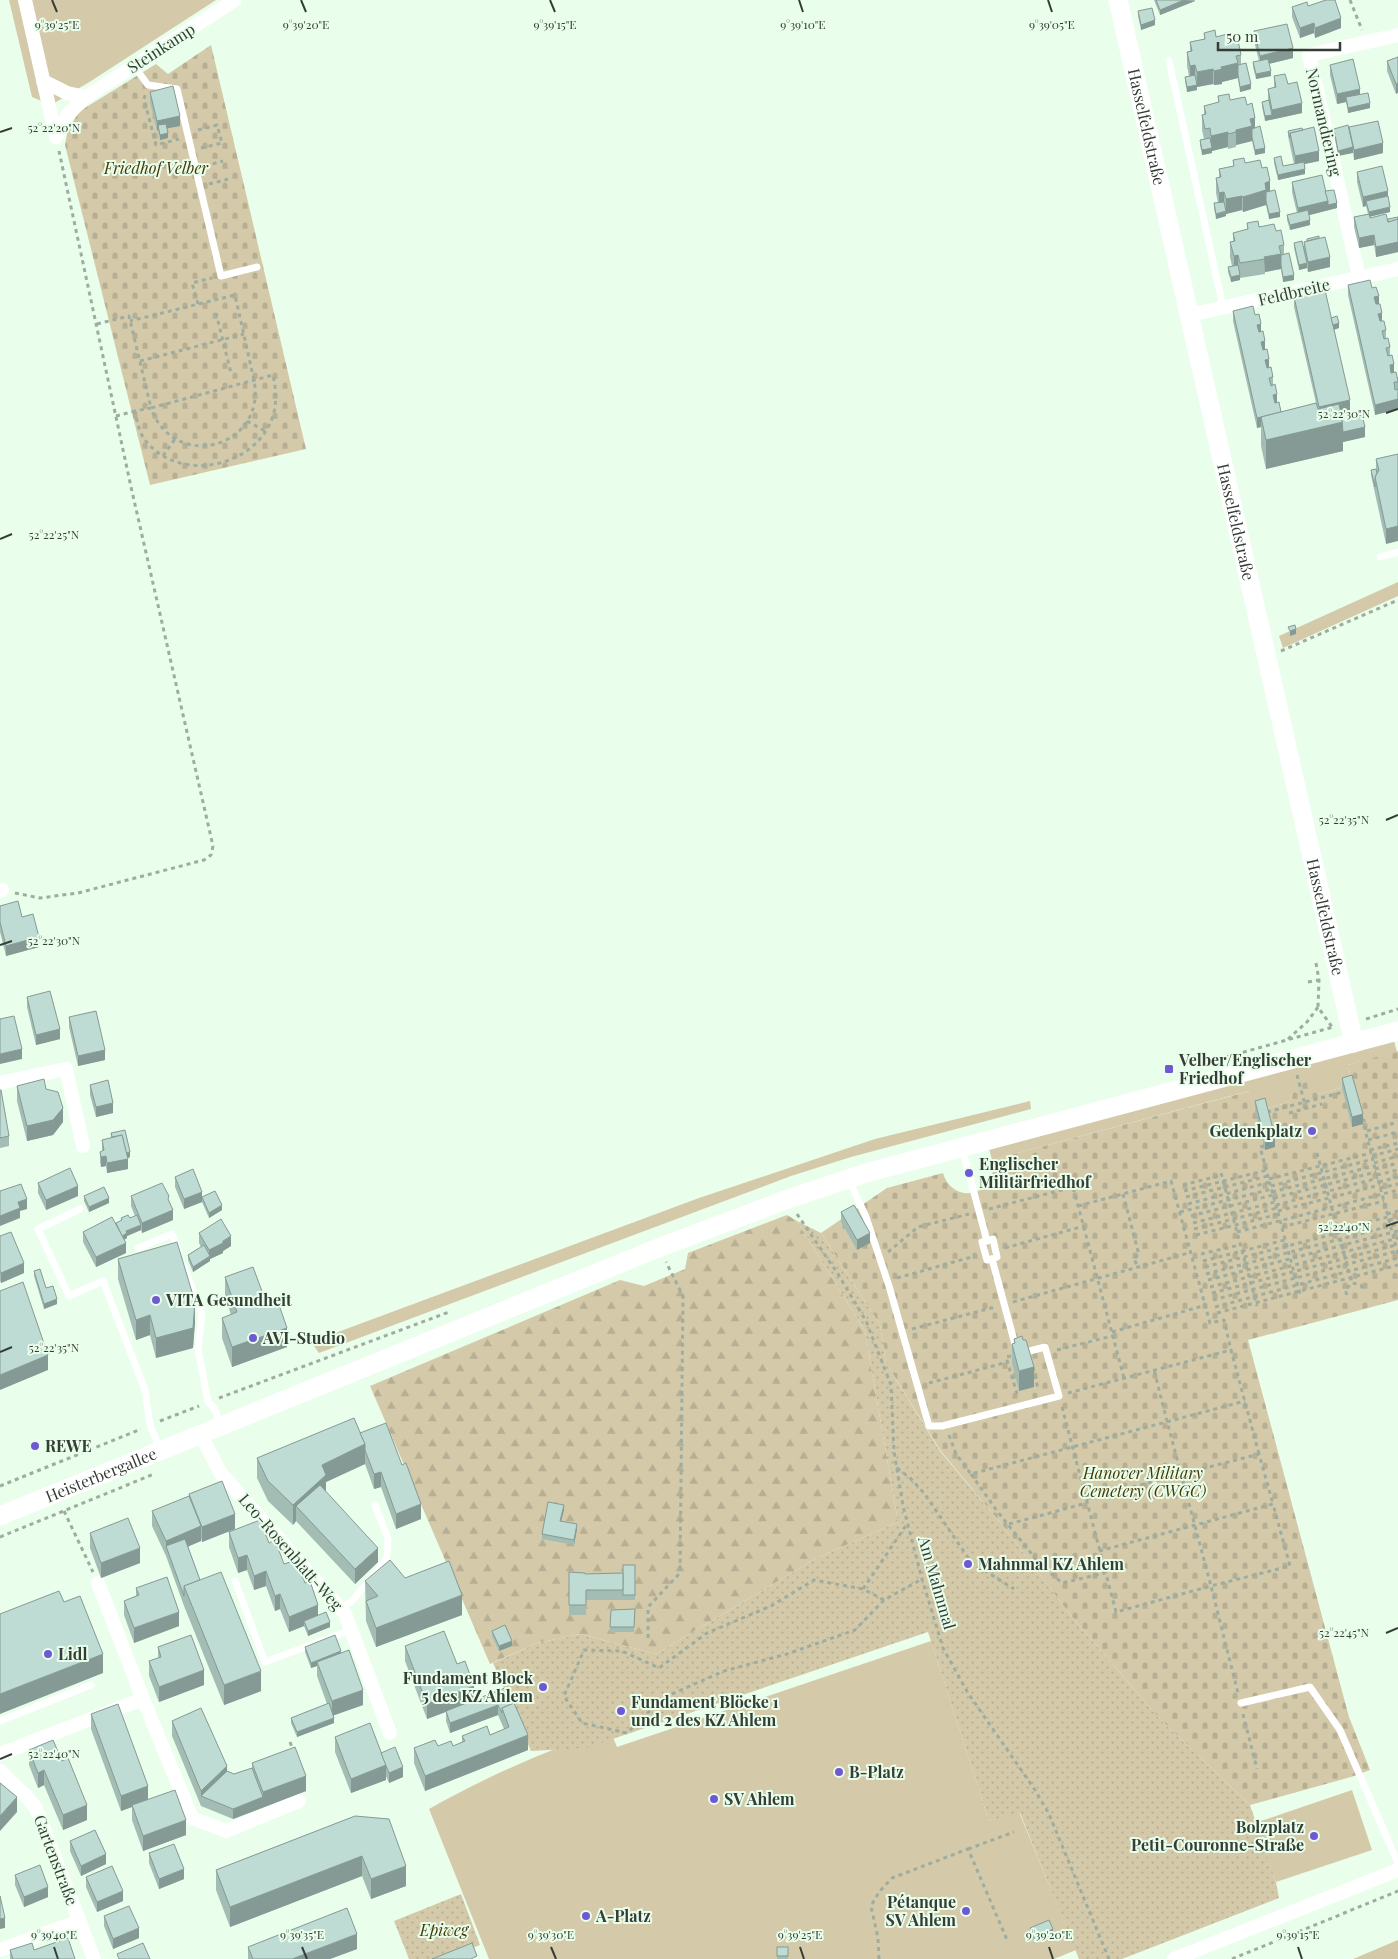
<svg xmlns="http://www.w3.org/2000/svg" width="1398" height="1959" font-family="'Playfair Display',serif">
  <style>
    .green { fill: #d4caaa }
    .forest { fill: url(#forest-firs) }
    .cemetery { fill: url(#cemetery-stones) }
    .park { fill: url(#park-dots) }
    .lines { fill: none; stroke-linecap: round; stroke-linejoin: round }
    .path { stroke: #9ead9f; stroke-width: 3; stroke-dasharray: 4 4; stroke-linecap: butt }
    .lane { stroke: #fff; stroke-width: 7 }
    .street { stroke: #fff; stroke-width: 14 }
    .secondary { stroke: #fff; stroke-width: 19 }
    .wall { fill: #a3bdb5 }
    .shaded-wall { fill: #859a94 }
    .building { fill: #bedcd3; stroke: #859a94 }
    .ticks { fill: none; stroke: #353d36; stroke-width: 2 }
    .poi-dot { fill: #6e59d3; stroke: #e9feeb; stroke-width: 2 }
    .labels { text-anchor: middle; stroke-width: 4; stroke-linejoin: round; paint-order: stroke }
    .street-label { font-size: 16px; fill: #353d36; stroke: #e9feeb }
    .park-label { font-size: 16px; font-style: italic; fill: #463804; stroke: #e9feeb }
    .poi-label { font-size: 16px; font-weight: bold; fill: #353d36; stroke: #e9feeb; text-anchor: start }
    .ticks-label { font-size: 12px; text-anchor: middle; fill: #353d36; stroke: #e9feeb; stroke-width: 4; stroke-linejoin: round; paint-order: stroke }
  </style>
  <defs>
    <pattern id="forest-firs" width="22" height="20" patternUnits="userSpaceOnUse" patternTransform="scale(1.25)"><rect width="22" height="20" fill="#d4caaa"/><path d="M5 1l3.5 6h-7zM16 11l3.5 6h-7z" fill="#b7ae93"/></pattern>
    <pattern id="cemetery-stones" width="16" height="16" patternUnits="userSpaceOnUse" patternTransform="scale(1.25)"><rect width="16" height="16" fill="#d4caaa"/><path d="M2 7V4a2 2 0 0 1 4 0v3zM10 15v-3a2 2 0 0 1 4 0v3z" fill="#b7ae93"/></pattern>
    <pattern id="park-dots" width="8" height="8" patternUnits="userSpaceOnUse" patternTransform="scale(1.25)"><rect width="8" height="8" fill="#d4caaa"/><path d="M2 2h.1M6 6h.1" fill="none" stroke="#b7ae93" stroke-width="1.8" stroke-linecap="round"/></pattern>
  </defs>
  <rect width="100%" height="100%" fill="#e9feeb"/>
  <g class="green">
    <polygon points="9,0 216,0 91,81 51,105 32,97"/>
    <polygon points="1398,582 1398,596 1283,648 1279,636"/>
    <path d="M 1394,1041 L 1397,1052 L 1347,1065 L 1352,1085 L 1318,1094 L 1289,1081 C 1290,1089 1295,1097 1287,1103 L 1255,1111 L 1249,1091 L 992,1160 L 989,1149 Z"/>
    <polygon points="1030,1101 1031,1109 851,1157 791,1176 319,1353 311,1342 699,1198 875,1139"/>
    <path d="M 931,1641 L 989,1821 L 1019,1812 L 1076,1950 L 1054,1959 L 489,1959 L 429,1809 C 487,1776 547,1751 609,1728 L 617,1747 Z"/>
    <polygon points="1352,1790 1372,1850 1276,1882 1255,1823"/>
    <polygon points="1398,1940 1398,1959 1353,1959"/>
  </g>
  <polygon class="forest" points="787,1215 797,1221 865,1331 898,1522 815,1559 656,1654 580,1634 537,1643 490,1664 370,1386 620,1280 644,1286 685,1269 688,1253"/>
  <g class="cemetery">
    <polygon points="211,45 306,449 150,485 65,145 68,129 80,111 156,64 168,74"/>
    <path d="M 1398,1051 L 1398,1300 L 1248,1340 L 1349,1717 L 1370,1770 L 1351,1777 L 1250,1805 L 1160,1719 L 1072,1617 L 1003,1526 L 940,1450 L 886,1363 L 880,1325 L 821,1233 L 887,1188 L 943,1173 C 953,1207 1000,1195 992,1160 L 1250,1091 L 1255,1111 L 1287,1103 C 1295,1097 1290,1089 1288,1081 L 1307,1076 L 1311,1090 L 1318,1094 L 1352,1085 L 1347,1065 Z"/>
  </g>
  <g class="park">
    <polygon points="797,1221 821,1233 880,1325 886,1363 940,1451 1003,1526 1072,1617 1160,1719 1250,1805 1276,1882 1279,1898 1122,1959 1079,1959 1020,1813 989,1821 928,1632 586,1748 531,1751 493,1663 537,1643 580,1634 656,1654 815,1559 898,1522 865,1331"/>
    <polygon points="461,1894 480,1945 445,1959 409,1959 394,1921"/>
  </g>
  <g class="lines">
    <g class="path">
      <polyline points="1350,0 1362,30"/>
      <polyline points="145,95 144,99 156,145 179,139"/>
      <polyline points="198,130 217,125 222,143 201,148"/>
      <polyline points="205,166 223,161"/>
      <polyline points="209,184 228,179"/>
      <polyline points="198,304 192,283 212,278"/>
      <polyline points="216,313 231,373"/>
      <path d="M 97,324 L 129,316 L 151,408 L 273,375 C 276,389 277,402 273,416 C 256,468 179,484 145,440 C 139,432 137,421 135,411 L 151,408 C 174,473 267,448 254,380 L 235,295 L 130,321"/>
      <polyline points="140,361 244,334"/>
      <polyline points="116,416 135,411"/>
      <polyline points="247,421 265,431"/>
      <polyline points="163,456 175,439"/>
      <polyline points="1281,651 1398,600"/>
      <polyline points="15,893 40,898 78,893 204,860 211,855 213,846 131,487 59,151"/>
      <polyline points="1316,963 1319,980 1318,1007 1332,1027"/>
      <polyline points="1308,982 1319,980"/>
      <polyline points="1366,1019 1398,1009"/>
      <polyline points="1288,1039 1307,1022 1318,1007"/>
      <polyline points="1212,1061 1333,1027"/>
      <polyline points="1297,1075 1306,1108"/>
      <polyline points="1267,1112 1343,1092"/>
      <polyline points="1289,1113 1322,1104"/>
      <polyline points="1362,1120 1364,1120 1366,1134 1398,1254"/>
      <polyline points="1367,1131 1398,1122"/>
      <polyline points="1368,1140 1398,1132"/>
      <polyline points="1264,1146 1260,1147 1300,1294"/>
      <polyline points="1370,1150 1398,1143"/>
      <polyline points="1317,1153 1352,1283"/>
      <polyline points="1372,1156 1398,1149"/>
      <polyline points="1374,1163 1398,1156"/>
      <polyline points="1375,1169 1398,1163"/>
      <polyline points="1221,1173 1257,1306"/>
      <polyline points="1377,1175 1398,1170"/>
      <polyline points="1269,1179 1371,1153"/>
      <polyline points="1379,1182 1398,1177"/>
      <polyline points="1183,1185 1222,1175"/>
      <polyline points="1271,1186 1373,1159"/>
      <polyline points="1380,1188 1398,1184"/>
      <polyline points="1184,1191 1267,1170"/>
      <polyline points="1272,1192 1374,1166"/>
      <polyline points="1123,1194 1139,1255 1134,1257 1137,1267"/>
      <polyline points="1186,1197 1268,1176"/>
      <polyline points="1274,1198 1376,1172"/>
      <polyline points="1188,1204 1270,1182"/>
      <polyline points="1276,1205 1378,1178"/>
      <polyline points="1078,1206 1171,1181 1210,1323 1224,1320 1231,1350"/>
      <polyline points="989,1209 1073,1187 1124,1378"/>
      <polyline points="1278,1211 1380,1185"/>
      <polyline points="1180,1212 1272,1189"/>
      <polyline points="797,1214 838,1274 866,1321 891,1385 894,1451 903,1506 922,1579 943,1648 968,1693 1035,1790 1049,1814 1109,1959"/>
      <polyline points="1387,1214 1398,1211"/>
      <polyline points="1191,1216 1273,1195"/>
      <polyline points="1389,1220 1398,1218"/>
      <polyline points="1193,1223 1275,1202"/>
      <polyline points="1282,1227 1384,1201"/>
      <polyline points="1194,1229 1277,1208"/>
      <polyline points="1337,1230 1388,1217"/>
      <polyline points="1237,1232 1398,1190"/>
      <polyline points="1196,1235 1279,1214"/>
      <polyline points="1005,1248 1084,1226"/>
      <polyline points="888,1252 918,1227 969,1214"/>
      <polyline points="1201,1254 1240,1245"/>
      <polyline points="1203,1261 1285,1240"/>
      <polyline points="1205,1267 1338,1233"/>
      <polyline points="1206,1274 1398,1224"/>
      <polyline points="897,1278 975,1256"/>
      <polyline points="1208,1280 1398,1231"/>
      <polyline points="1210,1287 1398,1238"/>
      <polyline points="1212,1293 1396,1245"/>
      <polyline points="1347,1295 1345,1290 1352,1283 1361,1285 1363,1290"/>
      <polyline points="1213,1300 1397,1251"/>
      <polyline points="1013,1302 1192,1252"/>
      <polyline points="1215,1307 1398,1258"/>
      <polyline points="1217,1313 1398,1265"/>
      <polyline points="912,1329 995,1307"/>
      <polyline points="1112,1332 1206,1305"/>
      <polyline points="1057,1350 1112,1336"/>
      <polyline points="1011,1356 1006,1357 1017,1394"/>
      <polyline points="1033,1367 1038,1389"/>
      <polyline points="929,1383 1008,1362"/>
      <polyline points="1068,1393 1231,1350 1259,1454"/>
      <polyline points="219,1398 449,1312"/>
      <polyline points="1062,1407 1116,1612 1211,1586 1238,1693"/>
      <polyline points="160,1421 199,1406"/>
      <polyline points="949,1435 956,1454 971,1474 1245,1401"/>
      <polyline points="897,1468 910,1478 924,1493 971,1562 1014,1589"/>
      <polyline points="971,1474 997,1511 1039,1563 1062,1583 1105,1573"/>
      <polyline points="0,1486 141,1429"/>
      <polyline points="1086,1499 1259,1454 1273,1504"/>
      <polyline points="64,1511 93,1572"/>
      <polyline points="1009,1524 1087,1503"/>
      <polyline points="0,1537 154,1474"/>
      <path d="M 1099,1551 L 1273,1504 L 1290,1566 L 1211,1586 C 1192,1514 1172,1442 1154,1370"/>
      <polyline points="863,1589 907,1524"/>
      <polyline points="884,1600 863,1589 814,1580 771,1606 707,1633 659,1668 622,1651 584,1650 564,1696 582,1723 627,1733 663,1698 724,1671 787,1654 855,1630 884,1600 922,1579"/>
      <polyline points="648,1638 648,1607 680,1573 683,1296 666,1262"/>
      <polyline points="1243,1714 1257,1769"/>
      <polyline points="290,1742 293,1750"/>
      <polyline points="968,1849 1014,1832"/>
      <polyline points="879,1959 878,1938 871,1906 879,1892 892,1878 968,1849 1008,1942"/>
      <polyline points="1232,1959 1398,1891"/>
    </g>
    <g class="lane">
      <polyline points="1169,61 1223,307"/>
      <polyline points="134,66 148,85 177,89 221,276 257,267"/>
      <polyline points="1380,557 1398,552"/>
      <polyline points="962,1148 987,1241 982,1242 987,1260 992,1259 1016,1348"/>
      <polyline points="849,1180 866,1217 889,1286 929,1426 942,1426 1059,1396 1045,1347 1022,1353"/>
      <polyline points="80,1209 38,1229 69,1296 103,1281 145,1390 150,1425 160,1449"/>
      <polyline points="987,1241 993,1239 997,1257 992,1259"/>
      <polyline points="138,1248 172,1234 178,1250"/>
      <polyline points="184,1267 202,1314 198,1349 208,1402 214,1408 221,1424"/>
      <polyline points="235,1581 265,1662 351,1630"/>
      <polyline points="341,1608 352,1601 375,1574 387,1557 388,1539 375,1505"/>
      <polyline points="1241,1703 1310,1687 1340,1730 1398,1863"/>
      <polyline points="0,1721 91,1685"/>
    </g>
    <g class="street">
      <polyline points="25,0 56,137"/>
      <polyline points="43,81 67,93 86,97"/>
      <polyline points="56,137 68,114 86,97 235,0"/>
      <polyline points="1359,277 1309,55 1398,35"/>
      <polyline points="1189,315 1398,269"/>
      <polyline points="0,891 2,890"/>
      <polyline points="0,1083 66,1069 83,1146"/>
      <polyline points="201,1435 220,1472 345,1614 390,1733"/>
      <polyline points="98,1583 143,1699 192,1818 226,1831 299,1801"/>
      <polyline points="0,1754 143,1699"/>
      <polyline points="0,1771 26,1796 36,1808 94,1959"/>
      <polyline points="0,1950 79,1921"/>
      <polyline points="1174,1959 1398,1870"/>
    </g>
    <g class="secondary">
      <path id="s1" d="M 1118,0 L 1354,1043"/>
      <path id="s2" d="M 0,1516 L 658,1248 L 791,1198 L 866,1173 L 1398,1031"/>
    </g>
  </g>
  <g class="wall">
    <polygon points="1154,0 1195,0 1195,1 1160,15"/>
    <polygon points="1308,6 1341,28 1315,38 1314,33 1300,38 1292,17 1292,7"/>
    <polygon points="1138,11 1155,25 1141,30 1138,16"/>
    <polygon points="1254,31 1293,58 1269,64 1271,76 1256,79 1253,67 1253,62 1259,61 1254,41"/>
    <polygon points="1204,33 1233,41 1241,55 1241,64 1251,89 1240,92 1238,78 1222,82 1222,84 1214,85 1213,84 1197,87 1197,90 1187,92 1185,82 1185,77 1189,76 1187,66 1187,52 1190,51 1190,42 1204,39"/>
    <polygon points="1398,57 1396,94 1387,71 1387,61"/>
    <polygon points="1330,65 1360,94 1370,108 1348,113 1346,102 1337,104 1330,75"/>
    <polygon points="1274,76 1288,84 1302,113 1265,121 1262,107 1262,102 1268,100 1268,89 1274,87"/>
    <polygon points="150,92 180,126 167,128 168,138 160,140 158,130 157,131 150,102"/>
    <polygon points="1218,96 1247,105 1265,153 1255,155 1252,141 1236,145 1236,147 1228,149 1228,147 1212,151 1212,153 1202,155 1200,145 1200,140 1204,139 1202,130 1202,115 1204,114 1204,106 1218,103"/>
    <polygon points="1349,127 1383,153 1354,160 1353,152 1338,156 1334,134 1334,129 1349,133"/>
    <polygon points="1303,130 1319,161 1304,164 1305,174 1278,180 1274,163 1274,158 1283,166 1294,164 1288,136 1288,131"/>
    <polygon points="1233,160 1262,168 1280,217 1269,219 1266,205 1243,212 1242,210 1226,214 1226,216 1216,219 1214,208 1214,203 1218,203 1216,193 1216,178 1219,178 1219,169 1233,166"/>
    <polygon points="1357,172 1388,196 1390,212 1369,216 1370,218 1388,219 1398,217 1398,252 1376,257 1374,245 1359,248 1354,227 1354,217 1368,214 1366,206 1363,207 1357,182"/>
    <polygon points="1292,182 1325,191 1337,208 1309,215 1310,225 1290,230 1287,220 1287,215 1297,213 1292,192"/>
    <polygon points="1247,223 1276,231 1284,245 1284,255 1294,280 1283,282 1281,269 1265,272 1265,274 1240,278 1240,280 1231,282 1228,272 1228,267 1232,266 1230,257 1230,242 1233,241 1233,233 1247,230"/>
    <polygon points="1307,239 1330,267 1308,272 1307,268 1299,270 1294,248 1294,243 1304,246 1304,242 1307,241"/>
    <polygon points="1348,285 1372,288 1379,304 1382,321 1386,330 1386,338 1390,347 1390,355 1394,372 1397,377 1398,377 1398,409 1375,415 1348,295"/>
    <polygon points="1294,297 1331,318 1339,328 1334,330 1350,410 1341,412 1342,419 1365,437 1343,442 1343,451 1266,469 1261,446 1261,427 1257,428 1233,321 1233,311 1255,315 1261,332 1269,367 1273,377 1273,385 1277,403 1281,412 1316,403 1294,307"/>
    <polygon points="1398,454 1386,544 1371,475 1371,470 1376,469 1376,459"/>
    <polygon points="0,906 22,917 39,947 6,956 0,932"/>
    <polygon points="27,997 60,1039 36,1045 27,1007"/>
    <polygon points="69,1017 105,1060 78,1066 69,1027"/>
    <polygon points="1342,1078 1363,1124 1352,1127 1342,1088"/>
    <polygon points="90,1085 113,1113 96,1117 90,1095"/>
    <polygon points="17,1086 46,1089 63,1122 53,1135 27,1141 17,1101"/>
    <polygon points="0,1090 9,1136 9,1146 0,1148"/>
    <polygon points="1255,1101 1275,1147 1265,1150 1255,1111"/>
    <polygon points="111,1133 130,1157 127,1158 128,1169 107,1173 106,1166 101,1167 100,1162 100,1152 102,1151 102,1140 111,1138"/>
    <polygon points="175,1177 202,1197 222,1210 209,1218 202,1202 184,1209 175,1187"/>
    <polygon points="38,1183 78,1196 46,1210 38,1193"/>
    <polygon points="84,1196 109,1203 89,1212 84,1201"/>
    <polygon points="131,1196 169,1201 173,1220 142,1233 141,1230 127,1236 127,1238 124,1240 126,1253 96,1267 83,1242 83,1232 116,1223 121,1221 121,1218 130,1218 135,1216 131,1206"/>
    <polygon points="841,1212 870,1243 857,1250 841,1222"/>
    <polygon points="199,1233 231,1246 223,1251 223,1253 210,1259 210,1261 193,1272 188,1260 188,1255 201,1247 199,1243"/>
    <polygon points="0,1236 24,1273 1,1283 0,1281"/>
    <polygon points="118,1259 195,1322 193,1348 156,1358 150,1335 136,1340 118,1279"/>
    <polygon points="34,1271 46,1288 57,1304 44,1309 34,1276"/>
    <polygon points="225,1277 266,1302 287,1347 232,1367 222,1338 222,1318 231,1315 225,1296"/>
    <polygon points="1014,1339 1034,1387 1019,1391 1012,1363 1012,1344 1014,1343"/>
    <polygon points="360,1433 421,1519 396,1529 381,1487 374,1489 365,1464 326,1482 326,1492 378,1562 355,1584 296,1521 293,1525 268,1501 257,1478 257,1458"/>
    <polygon points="189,1494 235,1529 202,1542 201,1538 201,1541 188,1546 200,1580 261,1691 224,1705 184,1606 166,1556 152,1526 152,1511 189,1498"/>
    <polygon points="564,1510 561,1521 577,1529 574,1545 542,1539 542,1534"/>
    <polygon points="229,1532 269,1543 284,1564 305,1583 318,1615 330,1627 308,1636 304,1626 289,1632 280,1609 275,1611 266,1586 254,1590 247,1570 238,1573 229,1547"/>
    <polygon points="90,1533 140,1563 101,1578 90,1548"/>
    <polygon points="635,1565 635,1600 586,1600 586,1615 569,1615 569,1572 585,1574 623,1573"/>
    <polygon points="405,1578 462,1615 376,1647 366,1621 365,1581"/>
    <polygon points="136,1588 179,1626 134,1643 124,1615 124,1601 136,1596"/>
    <polygon points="635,1609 634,1632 610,1632 610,1627"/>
    <polygon points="492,1631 512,1646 499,1651 492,1636"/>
    <polygon points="405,1646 457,1664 474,1700 505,1688 528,1750 425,1791 414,1763 414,1748 453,1746 462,1742 462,1736 490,1735 504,1729 498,1715 450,1733 446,1721 446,1712 427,1719 405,1661"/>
    <polygon points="158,1647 204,1685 159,1702 149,1676 149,1661 158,1658"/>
    <polygon points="305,1647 341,1653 363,1705 334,1715 334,1723 297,1737 291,1723 291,1718 327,1704 317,1676 317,1666 311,1668 305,1652"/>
    <polygon points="91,1714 148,1799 186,1835 143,1851 132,1820 132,1807 121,1811 91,1729"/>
    <polygon points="172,1721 227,1771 234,1774 252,1768 252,1763 306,1791 233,1819 201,1806 172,1736"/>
    <polygon points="335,1737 381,1753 403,1777 389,1783 386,1776 386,1780 351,1793 335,1752"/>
    <polygon points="29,1750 87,1820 63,1830 44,1785 38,1788 29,1765"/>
    <polygon points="355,1816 406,1886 371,1899 362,1876 230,1927 216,1890 216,1870"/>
    <polygon points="70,1841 106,1864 81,1876 70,1851"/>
    <polygon points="149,1853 184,1879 159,1889 149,1863"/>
    <polygon points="15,1875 48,1897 24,1907 15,1885"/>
    <polygon points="86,1877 123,1901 97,1912 86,1887"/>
    <polygon points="104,1916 139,1938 113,1949 104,1926"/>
    <polygon points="1030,1928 1053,1934 1034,1943 1030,1933"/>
    <polygon points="248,1947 357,1949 330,1959 248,1959"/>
    <rect x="777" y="1947" width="11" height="12"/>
    <polygon points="10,1950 34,1950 75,1959 10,1959"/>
  </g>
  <g class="shaded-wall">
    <polygon points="1184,0 1195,1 1160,15 1160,10"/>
    <polygon points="1341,18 1341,28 1315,38 1315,28"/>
    <polygon points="1155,20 1155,25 1141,30 1141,25"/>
    <polygon points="1314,23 1314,33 1300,38 1300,28"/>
    <polygon points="1293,48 1293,58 1260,66 1260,56"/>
    <polygon points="1238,63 1238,78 1222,82 1222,84 1214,85 1214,71 1221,67"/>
    <polygon points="1195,65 1195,80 1190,81 1190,66"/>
    <polygon points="1213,69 1213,84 1197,87 1197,90 1187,92 1187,87 1197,85 1197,72"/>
    <polygon points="1271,71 1271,76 1256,79 1256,74"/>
    <polygon points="1398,83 1398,93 1396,94 1396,84"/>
    <polygon points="1251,84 1251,89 1240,92 1240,87"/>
    <polygon points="1360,89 1360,99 1346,97 1346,102 1337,104 1337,94"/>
    <polygon points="1302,103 1302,113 1265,121 1265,116 1272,115 1272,110"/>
    <polygon points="1370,103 1370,108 1348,113 1348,108"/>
    <polygon points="180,116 180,126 159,130 158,125 158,130 157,131 157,121"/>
    <polygon points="1255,118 1255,133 1252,134 1252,141 1236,145 1236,130 1250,119"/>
    <polygon points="1228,132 1228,147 1212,151 1212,153 1202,155 1202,150 1211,148 1211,136"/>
    <polygon points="168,133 168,138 160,140 160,135"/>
    <polygon points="1383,143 1383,153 1354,160 1354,150"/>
    <polygon points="1353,147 1353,153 1338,156 1338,151"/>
    <polygon points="1265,148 1265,153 1255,155 1255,150"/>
    <polygon points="1319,151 1319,161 1295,166 1295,156"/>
    <polygon points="1305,169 1305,174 1278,180 1278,175"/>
    <polygon points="1270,181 1270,196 1266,197 1266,205 1243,212 1243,197 1265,183"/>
    <polygon points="1388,191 1388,201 1366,201 1366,206 1363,207 1363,197"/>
    <polygon points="1224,192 1224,207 1219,208 1219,193"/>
    <polygon points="1242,196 1242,210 1226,214 1226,216 1216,219 1216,214 1226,212 1226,199"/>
    <polygon points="1328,201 1337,203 1337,208 1298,218 1298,208"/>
    <polygon points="1390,207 1390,212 1369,217 1369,212"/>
    <polygon points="1280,212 1280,217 1269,219 1269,214"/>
    <polygon points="1310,220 1310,225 1290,230 1290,225"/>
    <polygon points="1374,235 1374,245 1359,248 1359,238"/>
    <polygon points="1398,242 1398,252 1376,257 1376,247"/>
    <polygon points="1281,254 1281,269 1265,272 1264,257"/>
    <polygon points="1238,255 1238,270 1234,271 1234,256"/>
    <polygon points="1330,257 1330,267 1308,272 1308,262"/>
    <polygon points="1307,263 1307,268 1299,270 1299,265"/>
    <polygon points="1240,275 1240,280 1231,282 1231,277"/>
    <polygon points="1294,275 1294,280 1283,282 1283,277"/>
    <polygon points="1379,296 1379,306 1374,307 1374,297"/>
    <polygon points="1382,313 1382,323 1378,324 1378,314"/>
    <polygon points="1339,323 1339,328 1332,330 1332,325"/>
    <polygon points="1261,324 1261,334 1257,335 1257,325"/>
    <polygon points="1265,341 1265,351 1261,352 1261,342"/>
    <polygon points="1269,359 1269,369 1265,370 1265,360"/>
    <polygon points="1394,364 1394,374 1390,375 1390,365"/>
    <polygon points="1277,394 1277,404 1273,405 1273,395"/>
    <polygon points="1398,399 1398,409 1375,415 1375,405"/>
    <polygon points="1350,400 1350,410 1319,417 1319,407"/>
    <polygon points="1261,417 1261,427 1257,428 1257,418"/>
    <polygon points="1343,422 1365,427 1365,437 1343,442 1343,451 1266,469 1266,440"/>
    <polygon points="1398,526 1398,541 1386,544 1386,529"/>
    <polygon points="1296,629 1296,634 1290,636 1290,631"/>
    <polygon points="39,937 39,947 6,956 6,946"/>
    <polygon points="60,1029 60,1039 36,1045 36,1035"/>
    <polygon points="22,1049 22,1059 0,1064 0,1054"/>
    <polygon points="105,1050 105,1060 78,1066 78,1056"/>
    <polygon points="113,1103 113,1113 96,1117 96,1107"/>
    <polygon points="63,1108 63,1122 53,1135 27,1141 27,1126"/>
    <polygon points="1363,1114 1363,1124 1352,1127 1352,1117"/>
    <polygon points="1275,1137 1275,1147 1265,1150 1265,1140"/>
    <polygon points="130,1152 130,1157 125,1159 125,1154"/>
    <polygon points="106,1156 106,1166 101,1167 101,1157"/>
    <polygon points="128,1159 128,1169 107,1173 107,1163"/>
    <polygon points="78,1186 78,1196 46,1210 46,1200"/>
    <polygon points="202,1192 202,1202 184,1209 184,1199"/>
    <polygon points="109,1198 109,1203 89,1212 89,1207"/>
    <polygon points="27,1199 27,1209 20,1211 20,1218 0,1226 0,1216 18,1202"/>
    <polygon points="222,1205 222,1210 209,1218 209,1213"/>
    <polygon points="173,1210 173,1220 142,1233 142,1223"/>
    <polygon points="141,1225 141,1230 127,1236 127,1238 120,1242 120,1236 126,1231"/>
    <polygon points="870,1233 870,1243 857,1250 857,1240"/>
    <polygon points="231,1236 231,1246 223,1251 223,1253 210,1259 210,1261 193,1272 193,1267 209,1257 209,1250"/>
    <polygon points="126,1243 126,1253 96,1267 96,1257"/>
    <polygon points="24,1263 24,1273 1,1283 1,1273"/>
    <polygon points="57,1299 57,1304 44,1309 44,1304"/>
    <polygon points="195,1302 195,1322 193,1348 156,1358 156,1338"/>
    <polygon points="150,1315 150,1335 136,1340 136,1320"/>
    <polygon points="287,1328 287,1347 232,1367 232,1347"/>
    <polygon points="48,1355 48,1370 0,1390 0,1375"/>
    <polygon points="1034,1367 1034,1387 1019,1391 1019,1371"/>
    <polygon points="365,1444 365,1464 326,1482 326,1495 296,1506 296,1521 293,1525 293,1505 322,1465"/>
    <polygon points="381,1472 381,1487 374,1489 374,1474"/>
    <polygon points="421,1504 421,1519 396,1529 396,1514"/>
    <polygon points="564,1505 564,1510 560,1526 560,1521"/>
    <polygon points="235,1514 235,1529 202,1542 202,1527"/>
    <polygon points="577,1524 577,1529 574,1545 574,1540"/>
    <polygon points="201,1526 201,1541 169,1555 166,1546 166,1556 166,1541"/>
    <polygon points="140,1548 140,1563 101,1578 101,1563"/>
    <polygon points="378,1548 378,1562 355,1584 355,1569"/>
    <polygon points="247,1555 247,1570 238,1573 238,1558"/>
    <polygon points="266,1571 266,1586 254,1590 254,1576"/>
    <polygon points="280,1594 280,1609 275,1611 275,1596"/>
    <polygon points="462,1595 462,1615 376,1647 376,1628"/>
    <polygon points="318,1605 318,1620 304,1621 304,1626 289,1632 289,1617"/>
    <polygon points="179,1612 179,1626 134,1643 134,1628"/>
    <polygon points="330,1622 330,1627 308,1636 308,1631"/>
    <polygon points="512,1641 512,1646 499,1651 499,1646"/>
    <polygon points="341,1651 341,1656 317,1662 317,1666 311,1668 311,1663"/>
    <polygon points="103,1654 103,1673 0,1714 0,1694"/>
    <polygon points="204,1670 204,1685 159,1702 159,1687"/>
    <polygon points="261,1671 261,1691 224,1705 224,1685"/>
    <polygon points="474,1686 474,1701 427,1719 427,1704"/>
    <polygon points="363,1690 363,1705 332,1716 332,1701"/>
    <polygon points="498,1705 498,1715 450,1733 450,1723"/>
    <polygon points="334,1718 334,1723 297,1737 297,1732"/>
    <polygon points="528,1735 528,1750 425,1791 425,1776"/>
    <polygon points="386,1765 386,1780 351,1793 351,1779"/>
    <polygon points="227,1766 227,1781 201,1796 201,1791"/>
    <polygon points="403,1767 403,1777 389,1783 389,1773"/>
    <polygon points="44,1770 44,1785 38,1788 38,1773"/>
    <polygon points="306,1776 306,1791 233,1819 233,1809 263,1797 263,1792"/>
    <polygon points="148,1786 148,1801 121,1811 121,1796"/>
    <polygon points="17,1797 17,1812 0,1831 0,1816"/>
    <polygon points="87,1805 87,1820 63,1830 63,1815"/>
    <polygon points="186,1820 186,1835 143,1851 143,1836"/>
    <polygon points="106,1854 106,1864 81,1876 81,1866"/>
    <polygon points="362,1856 362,1876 230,1927 230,1907"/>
    <polygon points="406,1866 406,1886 371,1899 371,1879"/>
    <polygon points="184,1869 184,1879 159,1889 159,1879"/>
    <polygon points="48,1887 48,1897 24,1907 24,1897"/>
    <polygon points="123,1891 123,1901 97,1912 97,1902"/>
    <polygon points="5,1918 5,1928 0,1929 0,1919"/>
    <polygon points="139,1928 139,1938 113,1949 113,1939"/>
    <polygon points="1053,1929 1053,1934 1034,1943 1034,1938"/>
    <polygon points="357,1934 357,1949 330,1959 292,1959"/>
  </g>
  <g class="building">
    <polygon points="1156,0 1184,0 1160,10"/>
    <polygon points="1326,0 1335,0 1341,18 1315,28 1314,23 1300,28 1292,7 1307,2 1308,6"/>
    <polygon points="1152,8 1155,20 1141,25 1138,11"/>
    <polygon points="1287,24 1293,48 1260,56 1254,31"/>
    <polygon points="1215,30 1216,37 1231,33 1233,41 1238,40 1241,55 1236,56 1238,63 1221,67 1222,69 1214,71 1213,69 1197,72 1195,65 1190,66 1187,52 1192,51 1190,42 1205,39 1204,33"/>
    <polygon points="1398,57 1398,83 1396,84 1387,61"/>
    <polygon points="1268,59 1271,71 1256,74 1253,62"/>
    <polygon points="1353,59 1360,89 1337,94 1330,65"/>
    <polygon points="1246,63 1251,84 1240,87 1238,75 1238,65"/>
    <polygon points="1285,74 1288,84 1297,82 1302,103 1272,110 1268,89 1276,87 1274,76"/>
    <polygon points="1195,75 1197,85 1187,87 1185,77"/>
    <polygon points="173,86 180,116 157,121 150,92"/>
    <polygon points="1368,93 1370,103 1348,108 1346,97"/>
    <polygon points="1229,94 1230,100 1245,97 1247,105 1252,103 1255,118 1250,119 1252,126 1236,130 1236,132 1228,134 1228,132 1211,136 1210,128 1205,129 1202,115 1206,114 1204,106 1219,102 1218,96"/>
    <polygon points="1269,100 1272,115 1265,116 1262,102"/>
    <polygon points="1378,121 1383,143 1354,150 1349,127"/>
    <polygon points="166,124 168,133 160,135 158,125"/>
    <polygon points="1348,125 1353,147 1338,151 1334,129"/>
    <polygon points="1260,126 1265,148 1255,150 1252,137 1252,129"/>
    <polygon points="1314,127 1319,151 1295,156 1290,133"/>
    <polygon points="1302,128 1303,130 1290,133 1290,138 1288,131"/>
    <polygon points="1210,138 1212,148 1202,150 1200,140"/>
    <polygon points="1281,156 1283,166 1304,162 1305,169 1278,175 1274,158"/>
    <polygon points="1244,158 1245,163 1260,160 1262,168 1267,167 1270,181 1265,183 1266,190 1243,197 1242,196 1226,199 1224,192 1219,193 1216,178 1221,177 1219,169 1234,166 1233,160"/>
    <polygon points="1382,166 1388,191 1363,197 1357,172"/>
    <polygon points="1322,175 1328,201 1298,208 1292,182"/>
    <polygon points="1275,190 1280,212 1269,214 1266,201 1266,192"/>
    <polygon points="1334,190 1337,203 1328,205 1328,201 1325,191"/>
    <polygon points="1388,196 1390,207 1369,212 1366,201"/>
    <polygon points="1224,202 1226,211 1216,214 1214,203"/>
    <polygon points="1308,210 1310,220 1290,225 1287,215"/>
    <polygon points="1369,214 1370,218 1386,214 1388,222 1398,219 1398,242 1376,247 1374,235 1359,238 1354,217"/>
    <polygon points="1398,217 1398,219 1388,222 1388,219"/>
    <polygon points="1258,221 1259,227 1274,224 1276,231 1281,230 1284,245 1279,246 1281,254 1264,257 1265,259 1240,263 1238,255 1234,256 1230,242 1235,241 1233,233 1248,229 1247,223"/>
    <polygon points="1319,236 1319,238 1307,241 1307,239"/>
    <polygon points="1325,237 1330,257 1308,262 1304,242"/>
    <polygon points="1302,241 1307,263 1299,265 1294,243"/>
    <polygon points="1289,253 1294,275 1283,277 1281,265 1281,255"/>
    <polygon points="1238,265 1240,275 1231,277 1228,267"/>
    <polygon points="1370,280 1372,288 1376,287 1379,296 1374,297 1376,304 1380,304 1382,313 1378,314 1380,321 1384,321 1386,330 1382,331 1384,339 1388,338 1390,347 1386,348 1388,356 1392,355 1394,364 1390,365 1391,373 1396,372 1398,382 1394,382 1395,390 1398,389 1398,399 1375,405 1348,285"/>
    <polygon points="1325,290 1350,400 1319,407 1294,297"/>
    <polygon points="1253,306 1255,315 1259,314 1261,324 1257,325 1259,332 1263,331 1265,341 1261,342 1263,350 1267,349 1269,359 1265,360 1267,368 1271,367 1273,377 1269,378 1271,386 1275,384 1277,394 1273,395 1275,403 1279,402 1281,412 1257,418 1233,311"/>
    <polygon points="1337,316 1339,323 1333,325 1331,318"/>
    <polygon points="1316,403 1318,409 1339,404 1343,422 1266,440 1261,417"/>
    <polygon points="1362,415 1365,427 1343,432 1342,419"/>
    <polygon points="1398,454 1398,526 1386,529 1375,477 1379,470 1376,459"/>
    <polygon points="1376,469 1377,473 1375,477 1375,487 1371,470"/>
    <polygon points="1295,625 1296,629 1290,631 1288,627"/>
    <polygon points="18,901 22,917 33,914 39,937 6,946 0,922 0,906"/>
    <polygon points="50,991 60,1029 36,1035 27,997"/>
    <polygon points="96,1011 105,1050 78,1056 69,1017"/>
    <polygon points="14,1016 22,1049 0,1054 0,1019"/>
    <polygon points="1352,1075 1363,1114 1352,1117 1342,1078"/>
    <polygon points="44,1079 46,1089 58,1092 63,1108 53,1120 27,1126 17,1086"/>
    <polygon points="108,1080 113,1103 96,1107 90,1085"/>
    <polygon points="0,1090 1,1090 9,1136 0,1138"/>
    <polygon points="1265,1098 1275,1137 1265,1140 1255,1101"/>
    <polygon points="125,1130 130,1152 126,1153 122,1135 112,1137 111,1133"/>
    <polygon points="122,1135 128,1159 107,1163 106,1156 101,1157 100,1152 104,1150 102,1140"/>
    <polygon points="70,1168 78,1186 46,1200 38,1183"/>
    <polygon points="193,1169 202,1192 184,1199 175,1177"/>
    <polygon points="162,1183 169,1196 168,1199 173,1210 142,1223 131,1196"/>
    <polygon points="21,1184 27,1199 18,1202 20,1208 0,1216 0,1191"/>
    <polygon points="104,1187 109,1198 89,1207 84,1196"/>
    <polygon points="215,1191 222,1205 209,1213 202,1197"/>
    <polygon points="854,1205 870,1233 857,1240 841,1212"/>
    <polygon points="128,1215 130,1218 137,1215 141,1225 126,1231 127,1233 122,1236 116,1223 122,1220 121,1218"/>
    <polygon points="112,1217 126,1243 96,1257 83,1232"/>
    <polygon points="221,1219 231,1236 223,1241 223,1243 209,1250 199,1233"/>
    <polygon points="11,1232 24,1263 1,1273 0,1271 0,1236"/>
    <polygon points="177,1242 195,1302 193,1328 156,1338 150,1315 136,1320 118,1259"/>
    <polygon points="204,1245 210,1256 193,1267 188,1255"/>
    <polygon points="253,1267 266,1302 277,1299 287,1328 232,1347 222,1318 237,1312 225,1277"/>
    <polygon points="40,1269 46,1288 53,1286 57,1299 44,1304 34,1271"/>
    <polygon points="23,1282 48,1355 0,1375 0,1291"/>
    <polygon points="1022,1336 1023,1340 1026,1340 1034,1367 1019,1371 1012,1344 1015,1343 1014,1339"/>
    <polygon points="354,1418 365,1444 322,1465 326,1475 293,1505 268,1481 257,1458"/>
    <polygon points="386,1423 402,1465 406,1463 421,1504 396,1514 381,1472 374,1474 365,1450 365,1444 360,1433"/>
    <polygon points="222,1481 235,1514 202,1527 189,1494"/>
    <polygon points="320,1485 378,1548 355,1569 296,1506"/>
    <polygon points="189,1496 201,1526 166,1541 152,1511"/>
    <polygon points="548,1502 564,1505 560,1521 577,1524 574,1540 542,1534"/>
    <polygon points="128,1518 140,1548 101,1563 90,1533"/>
    <polygon points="260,1520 269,1543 275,1540 284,1564 296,1560 305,1583 310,1581 318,1605 289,1617 280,1594 275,1596 266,1571 254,1576 247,1555 238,1558 229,1532"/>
    <polygon points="185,1539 200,1580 184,1586 184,1596 166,1546"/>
    <polygon points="390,1560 405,1578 449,1561 462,1595 376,1628 366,1601 378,1596 365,1581"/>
    <rect x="623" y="1565" width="12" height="30"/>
    <polygon points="221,1572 261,1671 224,1685 184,1586"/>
    <polygon points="569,1572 585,1573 585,1574 623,1573 623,1590 586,1590 586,1605 569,1605"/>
    <polygon points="167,1577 179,1612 134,1628 124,1601 139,1595 136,1588"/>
    <polygon points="59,1591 64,1602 80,1596 103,1654 0,1694 0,1614"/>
    <polygon points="635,1609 634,1627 610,1627 611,1610"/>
    <polygon points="326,1612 330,1622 308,1631 304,1621"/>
    <polygon points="505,1625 512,1641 499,1646 492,1631"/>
    <polygon points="444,1631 457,1664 465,1661 474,1686 427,1704 405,1646"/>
    <polygon points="191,1635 204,1670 159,1687 149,1661 161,1657 158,1647"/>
    <polygon points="335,1635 341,1651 311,1663 305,1647"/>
    <polygon points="349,1650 363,1690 332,1701 317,1662"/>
    <polygon points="505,1688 512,1704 502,1708 502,1713 498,1705 450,1723 446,1711"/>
    <polygon points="329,1703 334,1718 297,1732 291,1718"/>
    <polygon points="514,1703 528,1735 425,1776 414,1748 435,1740 438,1746 451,1741 453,1746 465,1741 462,1736 487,1726 490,1735 509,1727 502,1708"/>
    <polygon points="118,1704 148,1786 121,1796 91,1714"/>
    <polygon points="201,1708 227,1766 201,1791 172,1721"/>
    <polygon points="370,1723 386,1765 351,1779 335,1737"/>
    <polygon points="53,1740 62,1761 68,1758 87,1805 63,1815 44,1770 38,1773 29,1750"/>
    <polygon points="295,1747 306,1776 263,1792 252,1763"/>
    <polygon points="395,1747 403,1767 389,1773 381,1753"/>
    <polygon points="252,1768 263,1797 233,1809 201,1796 227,1771 234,1774"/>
    <polygon points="0,1783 17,1797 0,1816"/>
    <polygon points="175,1790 186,1820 143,1836 132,1805"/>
    <polygon points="355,1816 389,1819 406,1866 371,1879 362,1856 230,1907 216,1870"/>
    <polygon points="95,1830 106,1854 81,1866 70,1841"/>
    <polygon points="174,1844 184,1869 159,1879 149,1853"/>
    <polygon points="40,1865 48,1887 24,1897 15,1875"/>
    <polygon points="112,1866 123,1891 97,1902 86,1877"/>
    <polygon points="0,1896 5,1918 0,1919"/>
    <polygon points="129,1906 139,1928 113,1939 104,1916"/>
    <polygon points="347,1908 357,1934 292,1959 253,1959 248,1947"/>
    <polygon points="1049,1920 1053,1929 1034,1938 1030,1928"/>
    <polygon points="68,1938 75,1959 13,1959 10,1950 32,1943 34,1950"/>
    <polygon points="143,1943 150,1959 119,1959 117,1954"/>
    <polygon points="472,1943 477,1956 471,1959 432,1959"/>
    <rect x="777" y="1947" width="11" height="9"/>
  </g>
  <path class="ticks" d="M 52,0 L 57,12M 301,0 L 306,12M 550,0 L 555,12M 799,0 L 803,12M 1048,0 L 1052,12M 0,132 L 12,128M 1386,413 L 1398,409M 0,539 L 12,534M 1386,820 L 1398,815M 0,945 L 12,941M 1386,1226 L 1398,1222M 0,1352 L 12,1347M 1386,1633 L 1398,1628M 0,1759 L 12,1754M 54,1947 L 58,1959M 302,1947 L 307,1959M 551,1947 L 556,1959M 800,1947 L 804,1959M 1049,1947 L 1053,1959M 1298,1947 L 1302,1959"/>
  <g class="poi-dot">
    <rect x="1164" y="1064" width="10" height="10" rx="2.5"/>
    <circle cx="1312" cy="1131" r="5"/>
    <circle cx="969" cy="1173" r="5"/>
    <circle cx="156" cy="1300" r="5"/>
    <circle cx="253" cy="1338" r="5"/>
    <circle cx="35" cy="1446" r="5"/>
    <circle cx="968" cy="1564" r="5"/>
    <circle cx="48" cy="1654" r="5"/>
    <circle cx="543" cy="1687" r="5"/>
    <circle cx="621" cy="1711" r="5"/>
    <circle cx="839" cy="1772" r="5"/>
    <circle cx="714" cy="1799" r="5"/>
    <circle cx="1314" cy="1836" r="5"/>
    <circle cx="966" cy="1911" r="5"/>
    <circle cx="586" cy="1916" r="5"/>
  </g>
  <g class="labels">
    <g class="street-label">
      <text transform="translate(161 48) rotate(-33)" y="6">Steinkamp</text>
      <text transform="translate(1324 122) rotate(77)" y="6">Normandiering</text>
      <text dy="6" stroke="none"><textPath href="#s1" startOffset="130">Hasselfeldstraße</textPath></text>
      <text transform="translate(1294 292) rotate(-13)" y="6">Feldbreite</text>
      <text dy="6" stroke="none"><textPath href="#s1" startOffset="535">Hasselfeldstraße</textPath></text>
      <text dy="6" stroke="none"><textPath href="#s1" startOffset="940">Hasselfeldstraße</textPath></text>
      <text dy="6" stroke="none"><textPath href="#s2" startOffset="109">Heisterbergallee</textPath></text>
      <text transform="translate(291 1552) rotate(49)" y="6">Leo-Rosenblatt-Weg</text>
      <text transform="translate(937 1583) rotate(74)" y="6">Am Mahnmal</text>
      <text transform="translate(56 1860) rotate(69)" y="6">Gartenstraße</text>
    </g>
    <g class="park-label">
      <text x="156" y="174">Friedhof Velber</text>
      <text x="1143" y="1479">Hanover Military<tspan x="1143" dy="18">Cemetery (CWGC)</tspan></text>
      <text x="444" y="1936">Epiweg</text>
    </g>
    <g class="poi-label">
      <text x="1179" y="1066">Velber/Englischer<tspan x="1179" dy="18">Friedhof</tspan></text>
      <text x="1302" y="1137" text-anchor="end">Gedenkplatz</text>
      <text x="979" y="1170">Englischer<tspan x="979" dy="18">Militärfriedhof</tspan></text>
      <text x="166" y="1306">VITA Gesundheit</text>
      <text x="263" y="1344">AVI-Studio</text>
      <text x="45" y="1452">REWE</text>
      <text x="978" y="1570">Mahnmal KZ Ahlem</text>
      <text x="58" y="1660">Lidl</text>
      <text x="533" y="1684" text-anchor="end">Fundament Block<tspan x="533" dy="18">5 des KZ Ahlem</tspan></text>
      <text x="631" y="1708">Fundament Blöcke 1<tspan x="631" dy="18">und 2 des KZ Ahlem</tspan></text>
      <text x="849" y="1778">B-Platz</text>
      <text x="724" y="1805">SV Ahlem</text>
      <text x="1304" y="1833" text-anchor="end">Bolzplatz<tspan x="1304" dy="18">Petit-Couronne-Straße</tspan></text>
      <text x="956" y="1908" text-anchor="end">Pétanque<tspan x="956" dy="18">SV Ahlem</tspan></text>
      <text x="596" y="1922">A-Platz</text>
    </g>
  </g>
  <g class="ticks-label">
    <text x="555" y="29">9°39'15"E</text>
    <text x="57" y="29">9°39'25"E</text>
    <text x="306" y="29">9°39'20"E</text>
    <text x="803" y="29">9°39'10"E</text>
    <text x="1052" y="29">9°39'05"E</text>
    <text x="54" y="132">52°22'20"N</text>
    <text x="1344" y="418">52°22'30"N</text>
    <text x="54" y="539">52°22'25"N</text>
    <text x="1344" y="824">52°22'35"N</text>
    <text x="54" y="945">52°22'30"N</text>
    <text x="1344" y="1231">52°22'40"N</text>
    <text x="54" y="1352">52°22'35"N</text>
    <text x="1344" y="1637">52°22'45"N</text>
    <text x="54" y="1758">52°22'40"N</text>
    <text x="54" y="1939">9°39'40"E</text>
    <text x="302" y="1939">9°39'35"E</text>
    <text x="551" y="1939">9°39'30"E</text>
    <text x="800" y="1939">9°39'25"E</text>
    <text x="1049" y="1939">9°39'20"E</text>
    <text x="1298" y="1939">9°39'15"E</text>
  </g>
  <path d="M1218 42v8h122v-8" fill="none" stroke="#353d36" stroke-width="2.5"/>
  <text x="1226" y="42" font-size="15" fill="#353d36" stroke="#e9feeb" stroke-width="4" paint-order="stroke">50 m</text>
</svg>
